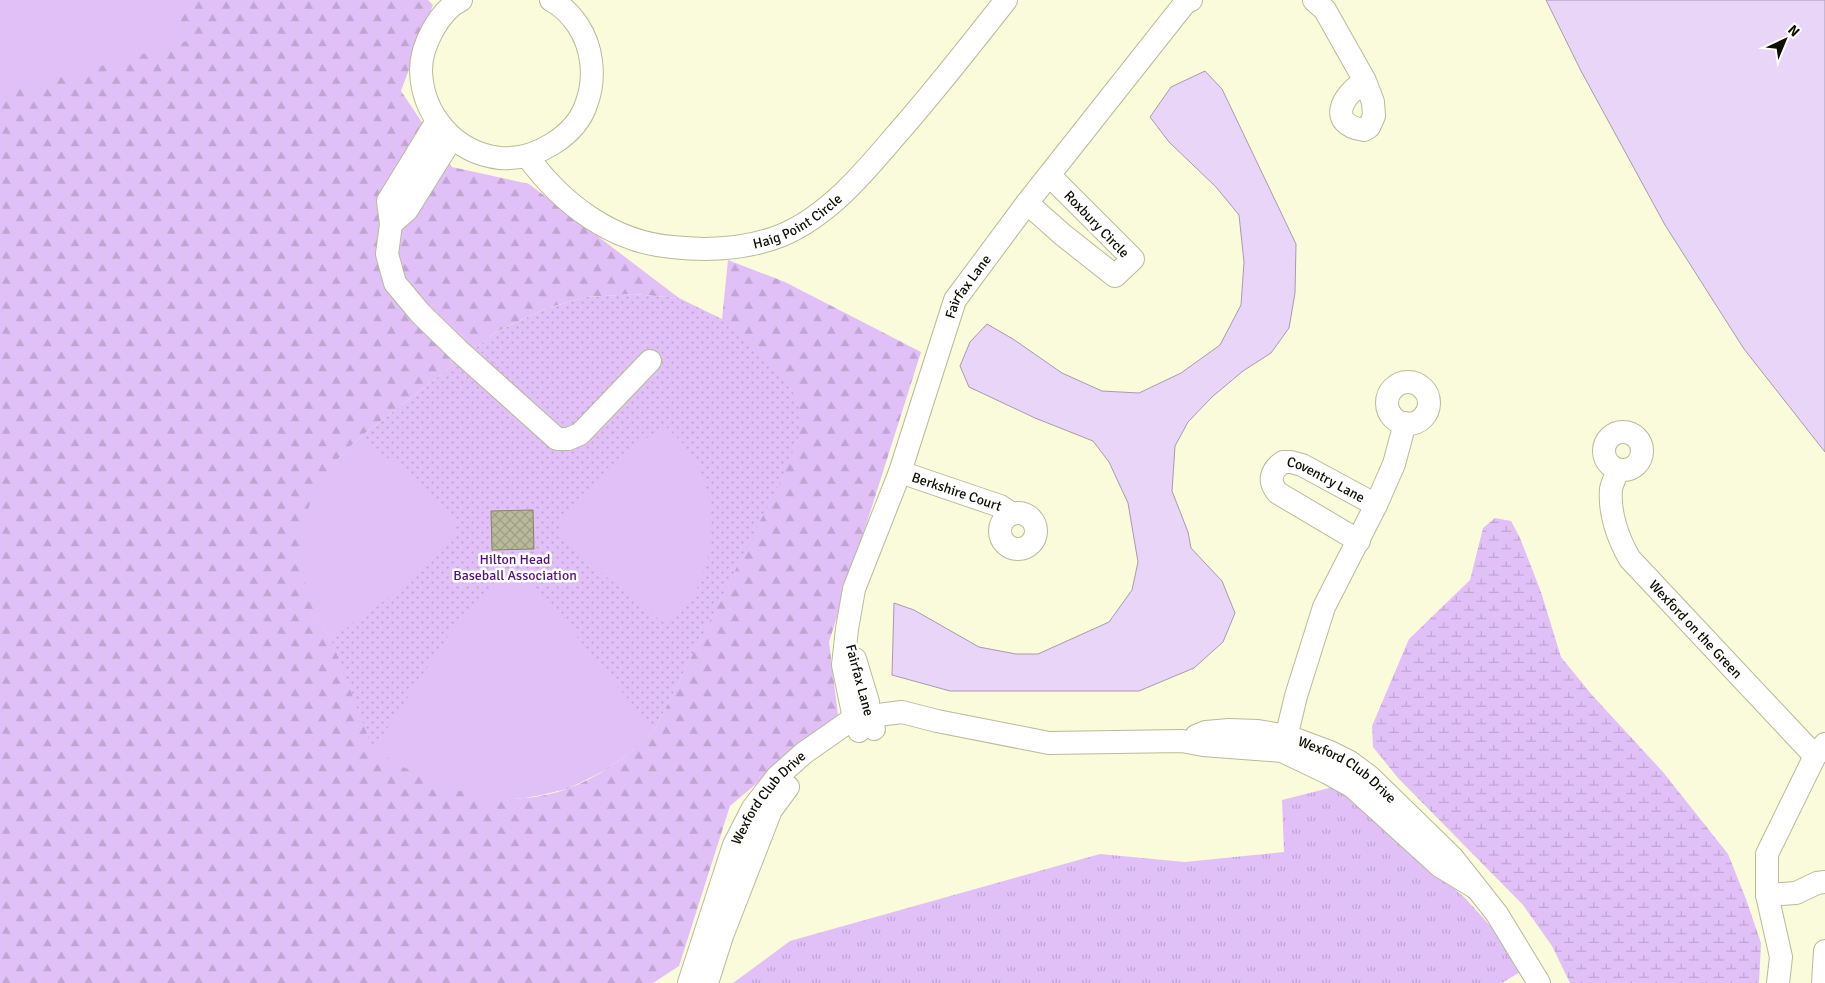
<svg xmlns="http://www.w3.org/2000/svg" width="1825" height="983" font-family="Signika,sans-serif">
  <style>
    .grass { fill: url(#grass-tufts) }
    .forest { fill: url(#forest-firs) }
    .wetland { fill: url(#wetland-marsh) }
    .park { fill: url(#park-dots) }
    .pitch { fill: #e1c0f7 }
    .water { fill: #e9d5f8; stroke: #a89aaf }
    .building { fill: url(#building-cross-hatch); stroke: #848567 }
    .lines { fill: none; stroke-linecap: round; stroke-linejoin: round }
    .minor-casing { stroke: #b8ba9a; stroke-width: 24 }
    .minor { stroke: #fff; stroke-width: 22 }
    .labels { text-anchor: middle; stroke-width: 5; stroke-linejoin: round; paint-order: stroke }
    .street-label { font-size: 14px; fill: #0f0f05; stroke: #fff }
    .park-label { font-size: 14px; fill: #561276; stroke: #fff }
  </style>
  <defs>
    <pattern id="grass-tufts" width="24" height="20" patternUnits="userSpaceOnUse" patternTransform="scale(1.25)"><rect width="24" height="20" fill="#e1c0f7"/><path d="M3 7l-1-3M5 7V3M7 7l1-3M15 17l-1-3M17 17v-4M19 17l1-3" fill="none" stroke="#c0a4d2"/></pattern>
    <pattern id="forest-firs" width="22" height="20" patternUnits="userSpaceOnUse" patternTransform="scale(1.25)"><rect width="22" height="20" fill="#e1c0f7"/><path d="M5 1l3.5 6h-7zM16 11l3.5 6h-7z" fill="#c0a4d2"/></pattern>
    <pattern id="wetland-marsh" width="20" height="14" patternUnits="userSpaceOnUse" patternTransform="scale(1.25)"><rect width="20" height="14" fill="#e1c0f7"/><path d="M1 5h8M5 5V1M11 12h8M15 12V8" fill="none" stroke="#c0a4d2"/></pattern>
    <pattern id="park-dots" width="8" height="8" patternUnits="userSpaceOnUse" patternTransform="scale(1.25)"><rect width="8" height="8" fill="#e1c0f7"/><path d="M2 2h.1M6 6h.1" fill="none" stroke="#c0a4d2" stroke-width="1.8" stroke-linecap="round"/></pattern>
    <pattern id="building-cross-hatch" width="8" height="8" patternUnits="userSpaceOnUse" patternTransform="scale(1.25)"><rect width="8" height="8" fill="#b9ba9b"/><path d="M0 0l8 8M0 8l8-8" fill="none" stroke="#9e9f84"/></pattern>
  </defs>
  <rect width="100%" height="100%" fill="#fafbda"/>
  <polygon class="grass" points="1337,786 1465,898 1497,933 1520,972 1502,983 733,983 790,941 1100,854 1185,862 1284,852 1282,800"/>
  <path class="forest" d="M 0,0 L 428,0 L 433,5 L 401,91 L 452,167 L 529,184 L 679,298 L 633,294 L 587,297 L 547,308 L 496,332 L 359,438 L 334,463 L 316,617 L 331,639 L 482,796 C 496,796 510,799 524,798 C 574,795 619,765 654,731 L 755,530 L 798,439 L 792,390 L 722,319 L 728,260 L 785,282 L 921,352 L 829,642 L 838,715 L 730,806 L 679,966 L 653,983 L 0,983 Z"/>
  <polygon class="wetland" points="1495,518 1511,521 1520,538 1541,592 1561,657 1592,695 1663,772 1728,854 1746,899 1761,943 1759,983 1570,983 1552,946 1523,905 1398,778 1373,747 1372,726 1409,639 1470,580 1483,528"/>
  <polygon class="park" points="633,294 679,298 722,319 758,350 792,390 801,414 798,439 781,480 654,731 636,748 607,769 567,789 524,798 482,796 441,784 405,768 373,750 331,639 316,617 306,586 299,550 305,518 315,490 334,463 359,438 496,332 547,308 587,297"/>
  <g class="pitch">
    <polygon points="0,0 175,0 187,41 0,95"/>
    <path d="M 664,425 C 671,432 680,439 686,447 C 719,489 719,555 691,599 C 685,609 675,617 668,626 L 603,574 L 559,532 L 559,519 L 609,467 Z"/>
    <polygon points="359,438 413,476 456,522 456,533 413,580 331,639 316,617 306,586 299,550 305,518 315,490 334,463"/>
    <path d="M 522,578 L 565,622 L 654,731 C 607,776 549,807 482,796 C 443,789 407,769 373,750 L 446,639 L 498,579 Z"/>
  </g>
  <g class="water">
    <polygon points="1546,0 1825,0 1825,452 1744,349 1665,225 1581,71"/>
    <polygon points="1205,71 1222,89 1296,244 1295,293 1289,328 1271,353 1243,371 1212,397 1188,422 1175,446 1172,491 1188,532 1191,548 1222,581 1235,613 1223,642 1194,668 1139,691 950,691 892,675 894,603 914,610 979,647 1016,654 1038,654 1109,622 1132,590 1138,562 1128,503 1109,462 1093,441 1035,418 969,387 960,366 970,342 987,324 1013,339 1062,373 1102,391 1139,393 1181,373 1220,345 1241,305 1244,262 1239,215 1216,187 1169,142 1150,117 1171,87"/>
  </g>
  <polygon class="building" points="533,510 534,549 492,550 491,511"/>
  <g class="lines">
    <defs>
      <g id="minor">
        <path d="M 461,0 C 439,11 421,46 421,70 C 422,115 455,153 500,158 C 534,161 577,136 587,102 C 592,88 593,76 591,61 C 588,36 573,12 551,0"/>
        <path d="M 1314,0 L 1325,10 L 1365,81 L 1373,102 L 1374,116 L 1369,127 L 1364,130 C 1326,124 1342,95 1365,81"/>
        <polyline points="437,121 388,201 391,224 387,254 395,283 420,313 459,351 557,439 568,439 580,434 650,361"/>
        <path id="s1" d="M 527,156 C 562,204 612,242 672,247 C 708,251 746,249 780,236 C 827,217 864,173 896,135 C 934,92 970,46 1006,0"/>
        <polyline points="1027,203 1063,235 1115,276 1133,259 1050,176"/>
        <polyline points="391,224 407,210 452,138"/>
        <circle cx="1408" cy="403" r="21"/>
        <circle cx="1623" cy="451" r="19"/>
        <path id="s2" d="M 1618,470 C 1616,476 1612,483 1611,489 C 1609,513 1618,539 1630,559 L 1815,756 L 1825,744"/>
        <path id="s3" d="M 900,472 L 1000,506 L 1012,514"/>
        <circle cx="1018" cy="531" r="18"/>
        <path id="s4" d="M 1359,541 L 1278,493 C 1268,482 1270,471 1283,462 L 1291,462 L 1302,465 L 1376,505"/>
        <polyline points="855,659 868,702 869,716 874,729"/>
        <path id="s5" d="M 859,731 L 854,718 L 843,665 L 847,629 L 854,589 L 900,472 L 955,300 L 1027,203 L 1185,3 L 1191,0"/>
        <path id="s6" d="M 1196,736 L 1206,732 L 1229,730 L 1258,731 L 1287,736 L 1330,752 L 1350,762 L 1370,777 L 1452,857 L 1497,914 L 1539,983"/>
        <polyline points="1283,750 1296,696 1324,607 1376,505 1394,464 1405,423"/>
        <polyline points="1767,895 1796,893 1817,883 1825,882"/>
        <path id="s7" d="M 689,983 L 734,845 L 753,808 L 777,777 L 804,753 L 854,718 L 902,712 L 937,721 L 1049,743 L 1182,741 L 1203,745 L 1282,751 L 1328,773 L 1353,787 L 1440,866 L 1476,888"/>
        <polyline points="707,983 722,936 771,810 788,787"/>
        <polyline points="1778,983 1781,957 1767,895 1767,854 1815,756"/>
        <polyline points="1823,983 1825,951"/>
      </g>
    </defs>
    <use href="#minor" class="minor-casing"/>
    <use href="#minor" class="minor"/>
  </g>
  <g class="labels">
    <g class="street-label">
      <text dy="5" stroke="none"><textPath href="#s1" startOffset="308">Haig Point Circle</textPath></text>
      <text transform="translate(1097 224) rotate(46)" y="5">Roxbury Circle</text>
      <text dy="5" stroke="none"><textPath href="#s5" startOffset="469">Fairfax Lane</textPath></text>
      <text dy="5" stroke="none"><textPath href="#s4" startOffset="178">Coventry Lane</textPath></text>
      <text dy="5" stroke="none"><textPath href="#s3" startOffset="60">Berkshire Court</textPath></text>
      <text dy="5" stroke="none"><textPath href="#s2" startOffset="190">Wexford on the Green</textPath></text>
      <text transform="translate(860 680) rotate(75)" y="5">Fairfax Lane</text>
      <text dy="5" stroke="none"><textPath href="#s6" startOffset="162">Wexford Club Drive</textPath></text>
      <text dy="5" stroke="none"><textPath href="#s7" startOffset="204">Wexford Club Drive</textPath></text>
    </g>
    <g class="park-label">
      <text x="515" y="564">Hilton Head<tspan x="515" dy="16">Baseball Association</tspan></text>
    </g>
  </g>
  <g transform="translate(1785 40) rotate(44)" stroke="#ffffff" stroke-width="4" paint-order="stroke">
  <path d="M0-4L9 19L0 12L-9 19Z" fill="#0f0f05"/>
  <text y="-8" font-size="14" font-weight="bold" text-anchor="middle" fill="#0f0f05">N</text>
  </g>
</svg>
